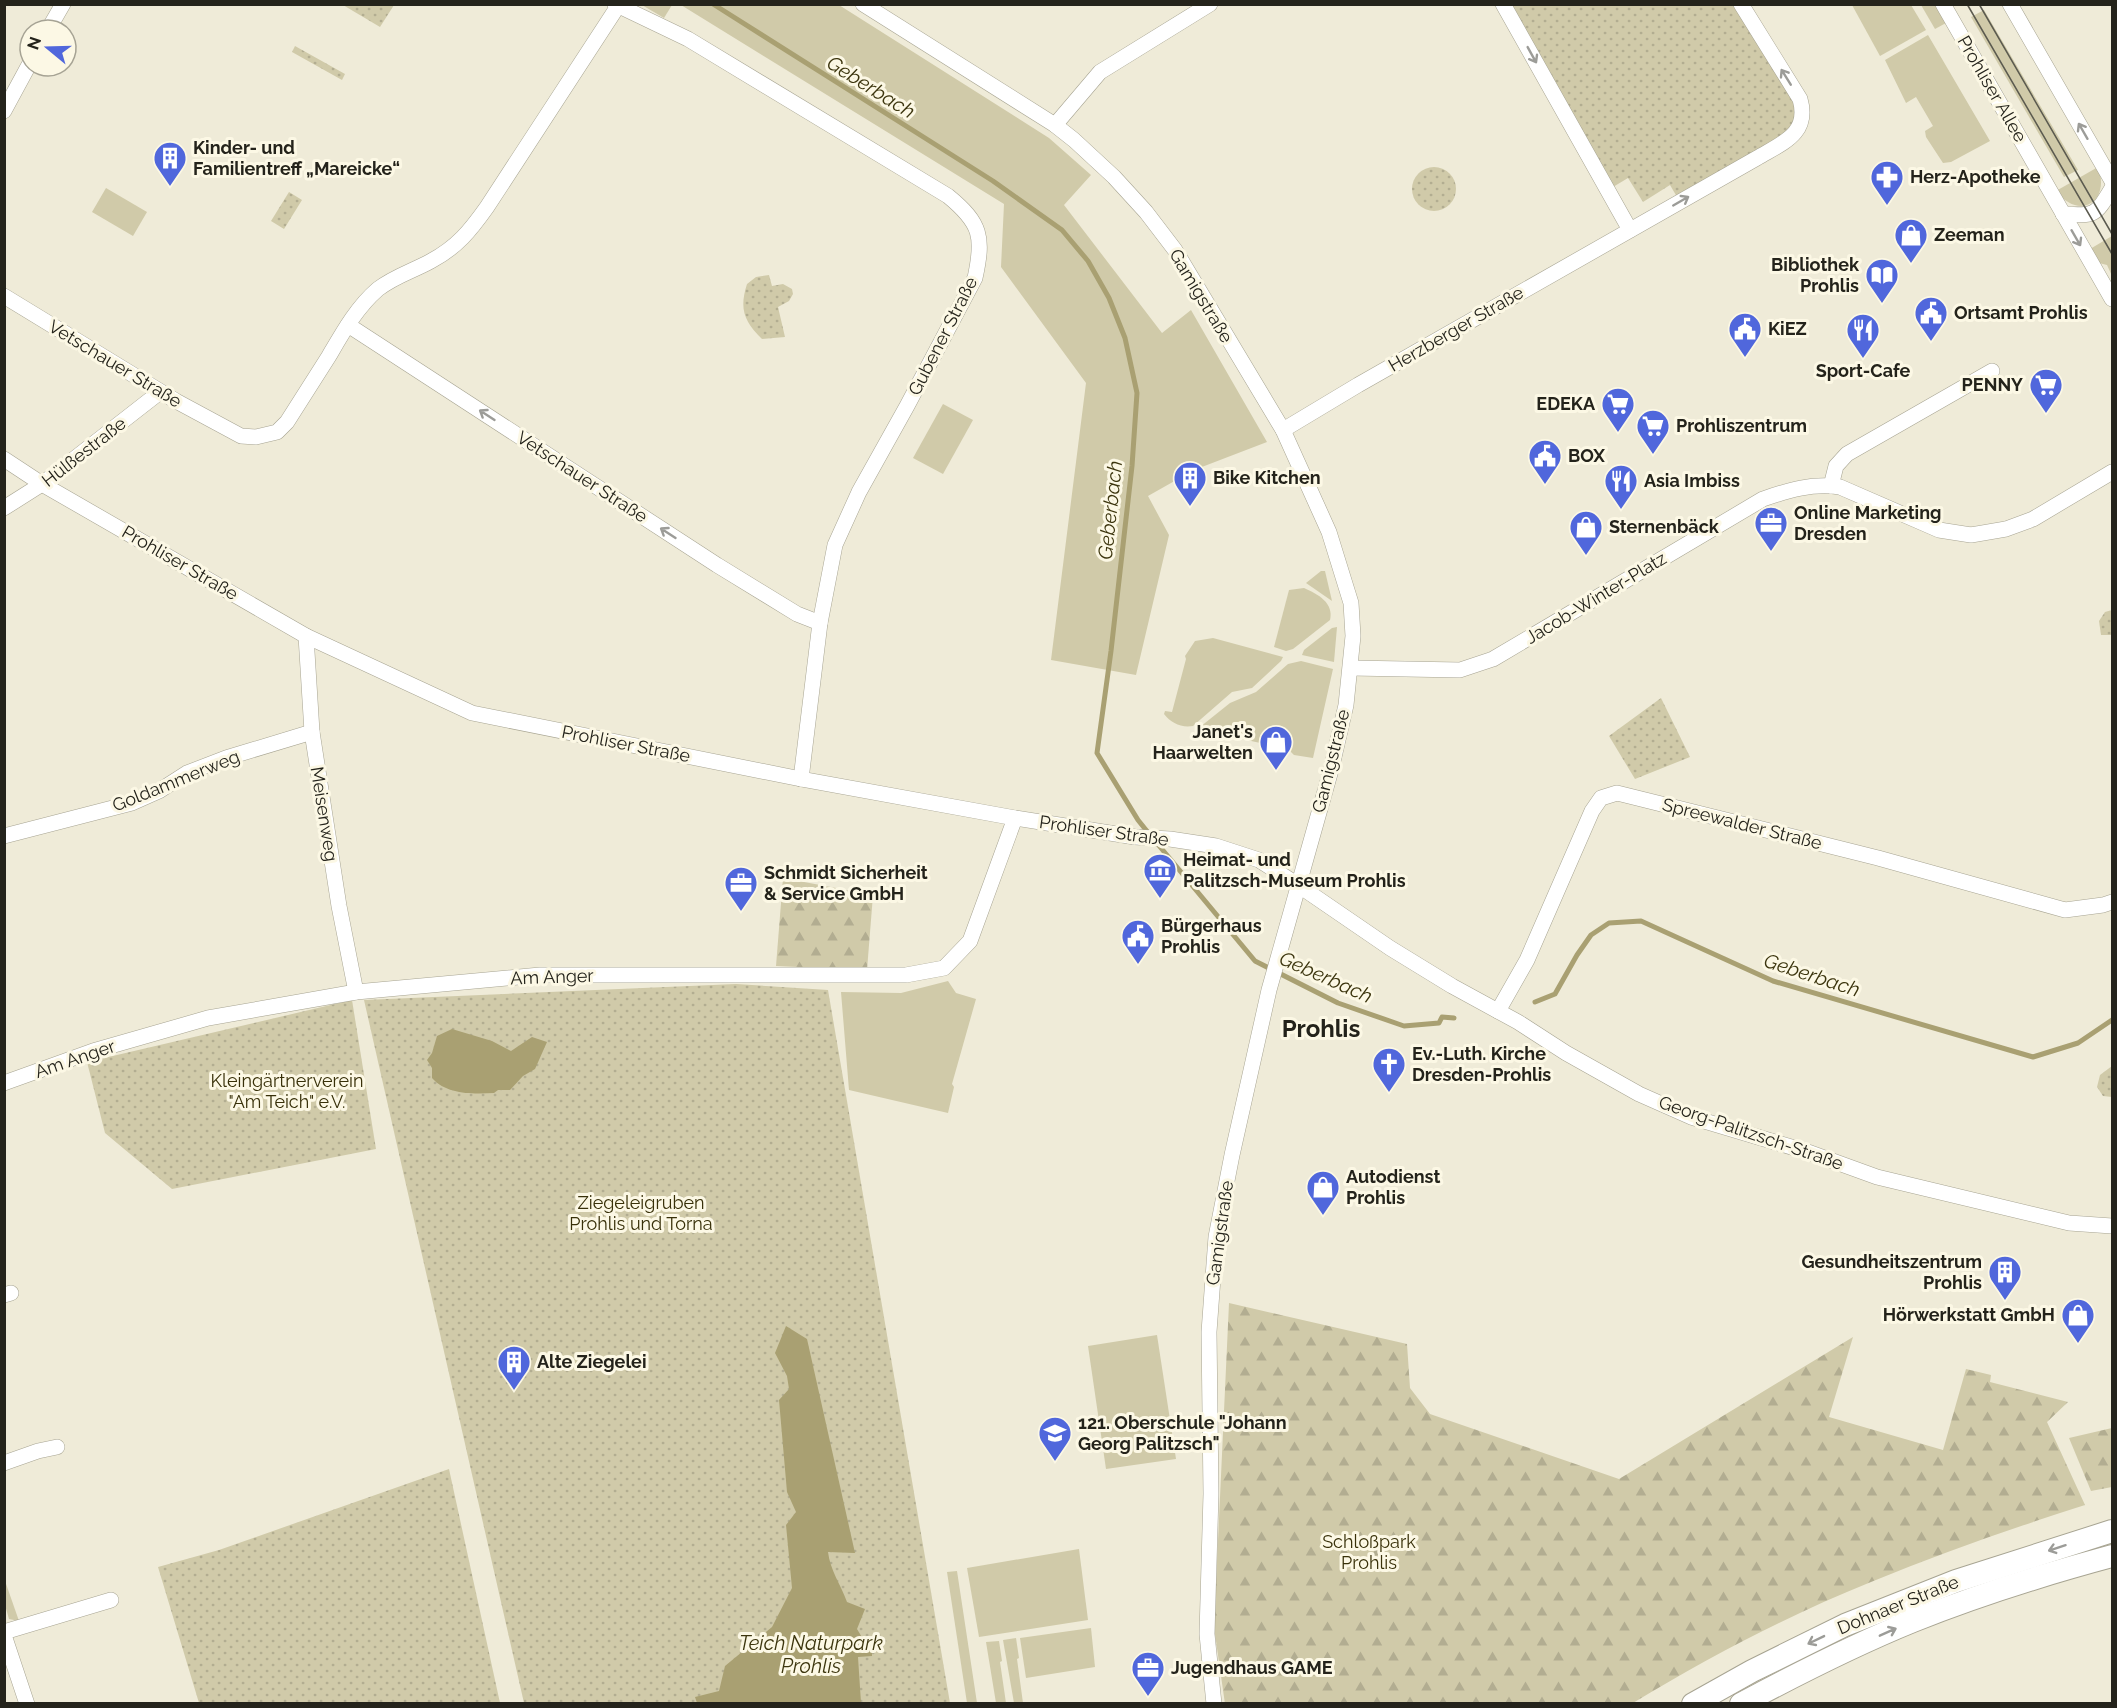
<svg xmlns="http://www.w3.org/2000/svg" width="2117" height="1708" font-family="Raleway,sans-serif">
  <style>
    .grass { fill: #d0caa9 }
    .forest { fill: url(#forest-firs) }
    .park { fill: url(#park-dots) }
    .water { fill: #a9a072 }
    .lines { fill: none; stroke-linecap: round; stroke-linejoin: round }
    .stream { stroke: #a9a072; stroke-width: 5 }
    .street-casing { stroke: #a7a492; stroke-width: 16 }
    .secondary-casing { stroke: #a7a492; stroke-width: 24 }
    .street { stroke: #fff; stroke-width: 15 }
    .secondary { stroke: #fff; stroke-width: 22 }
    .tram { stroke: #5b5a4f; stroke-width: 1.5 }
    .oneway { stroke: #9c9c98 }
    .labels { text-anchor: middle; stroke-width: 6; stroke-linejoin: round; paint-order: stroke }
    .street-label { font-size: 18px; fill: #24231b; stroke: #fcf8e5 }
    .poi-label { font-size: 18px; font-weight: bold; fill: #24231b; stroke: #fcf8e5; text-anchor: start }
    .park-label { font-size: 18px; fill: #383009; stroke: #fcf8e5 }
    .water-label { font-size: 20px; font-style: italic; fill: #3c350e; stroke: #fcf8e5 }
    .district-label { font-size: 24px; font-weight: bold; fill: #24231b; stroke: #fcf8e5 }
  </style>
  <defs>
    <pattern id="forest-firs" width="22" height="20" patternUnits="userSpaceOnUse" patternTransform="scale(1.5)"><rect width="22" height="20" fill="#d0caa9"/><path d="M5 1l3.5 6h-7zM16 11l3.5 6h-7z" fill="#b2ad91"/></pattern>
    <pattern id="park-dots" width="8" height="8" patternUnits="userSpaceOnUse" patternTransform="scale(1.5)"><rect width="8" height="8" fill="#d0caa9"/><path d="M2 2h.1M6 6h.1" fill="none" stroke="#b2ad91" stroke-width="1.8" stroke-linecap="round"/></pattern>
  </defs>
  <rect width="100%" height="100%" fill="#efebd8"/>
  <g class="grass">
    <polygon points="642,5 672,5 664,18"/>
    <polygon points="681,5 839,5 1049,138 1091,175 1064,205 1162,333 1191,310 1267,442 1194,470 1148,496 1169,535 1136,675 1051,660 1086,383 1001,267 1004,204"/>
    <polygon points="1852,5 1911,5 1926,30 1880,56"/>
    <polygon points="1921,5 1935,5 1946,23 1935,29"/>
    <polygon points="1984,10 2078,170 2064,177 1971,17"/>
    <polygon points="1928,35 1990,141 1951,162 1943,163 1926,137 1925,131 1933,126 1916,97 1906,103 1885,60"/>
    <path d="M 2098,167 C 2111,202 2079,221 2056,191 Z"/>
    <polygon points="106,188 147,212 133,236 92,212"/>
    <polygon points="2112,236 2112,276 2107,265 2099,263 2090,249"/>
    <polygon points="943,404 973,420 943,474 913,458"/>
    <polygon points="1321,571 1325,571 1332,601 1306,583"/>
    <path d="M 1304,588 C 1318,594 1334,603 1330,620 L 1293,649 L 1286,651 L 1274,647 L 1289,590 Z"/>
    <polygon points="1337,627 1334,662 1302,655 1304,650 1332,628"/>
    <path d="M 1213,638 L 1283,657 L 1281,661 L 1252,688 L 1232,692 L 1193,726 C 1181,728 1171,723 1164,714 L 1165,711 L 1172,712 L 1186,659 L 1185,656 L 1195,641 Z"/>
    <polygon points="1301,661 1333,669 1313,758 1294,755 1288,749 1200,730 1200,727 1230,703 1256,692 1288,664"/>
    <polygon points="948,981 956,993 976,999 952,1084 954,1087 948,1113 849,1090 841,992 901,993"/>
    <polygon points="1157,1335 1176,1459 1106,1469 1088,1346"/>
    <polygon points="1079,1549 1088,1620 979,1637 967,1568"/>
    <polygon points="957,1571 977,1703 967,1703 947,1572"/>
    <polygon points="4,1578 19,1621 9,1619 5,1605"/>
    <polygon points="1091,1628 1095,1667 1026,1678 1020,1638"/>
    <polygon points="1016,1638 1019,1658 1017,1659 1023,1703 1014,1703 1003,1640"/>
    <polygon points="999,1641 1002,1661 1000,1662 1006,1703 996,1703 986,1642"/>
  </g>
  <g class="forest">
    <polygon points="783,878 873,895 867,970 776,966"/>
    <path d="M 1229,1303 L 1407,1344 L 1410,1388 L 1430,1414 L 1619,1479 L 1853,1337 L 1829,1417 L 1943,1450 L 1966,1369 L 1991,1375 L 1990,1382 L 2068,1402 L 2047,1422 L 2085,1505 C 2013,1528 1941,1553 1871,1582 C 1789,1615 1709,1657 1633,1703 L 1225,1704 L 1214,1627 Z"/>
    <polygon points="2112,1428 2112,1487 2091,1491 2069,1438"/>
  </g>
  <g class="park">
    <polygon points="343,5 394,5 380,27"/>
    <polygon points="1503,5 1741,5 1800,99 1801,123 1680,202 1670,185 1643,202 1628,178 1608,190"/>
    <polygon points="295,46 345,74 342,80 292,52"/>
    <circle cx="1434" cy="189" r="22"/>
    <polygon points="289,192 302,200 284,229 271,221"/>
    <path d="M 769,275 L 772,286 L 783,284 L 792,289 L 793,294 L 789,301 L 778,307 L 785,337 L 762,339 C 744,321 739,309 747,284 L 756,277 Z"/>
    <polygon points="2112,610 2112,635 2101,635 2099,621 2105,612"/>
    <polygon points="1661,698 1690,757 1635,779 1609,736"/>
    <polygon points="736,984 828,990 950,1703 524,1703 364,1000"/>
    <polygon points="352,1000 376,1149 172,1189 105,1133 87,1062"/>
    <polygon points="2112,1066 2112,1097 2103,1096 2097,1087 2100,1075"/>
    <polygon points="449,1469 500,1703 199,1703 158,1567 219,1550"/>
  </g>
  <g class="water">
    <path d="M 452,1029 L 492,1041 L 511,1051 L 532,1037 L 547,1042 L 535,1069 L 523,1076 L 510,1090 L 498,1090 L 494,1093 C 473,1094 447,1095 432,1078 L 432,1068 L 427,1060 L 432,1053 L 437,1036 Z"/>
    <path d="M 786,1326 L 807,1339 L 855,1553 L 828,1552 C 830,1570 841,1585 847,1602 L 865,1609 L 857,1629 L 863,1639 L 872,1641 L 872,1656 L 858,1657 L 861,1703 L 697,1703 L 695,1697 L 719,1691 L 725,1666 L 772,1627 L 792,1588 L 786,1525 L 796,1512 L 787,1492 L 779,1400 L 789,1389 L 787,1376 L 775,1353 Z"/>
  </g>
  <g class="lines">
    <g class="stream">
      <polyline points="713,4 993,181 1062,230 1088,261 1109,298 1125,338 1137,393 1132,466 1111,651 1097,753 1138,820 1150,835"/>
      <polyline points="1156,842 1255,961 1338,1003 1404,1026 1439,1023 1442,1017 1454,1018"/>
      <polyline points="1535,1002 1555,994 1577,955 1591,935 1609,923 1641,921 1773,981 2033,1057 2078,1043 2112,1020"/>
    </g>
    <defs>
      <g id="street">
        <path d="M 615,4 L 688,39 L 948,196 C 981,223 984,237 975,278 L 907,406 L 859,492 L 835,545 L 820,623 L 801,779"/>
        <polyline points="863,4 1055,125 1074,140 1114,177 1146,212 1175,250 1283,430 1329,532 1351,603 1353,636 1346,705 1331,770 1269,990 1232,1155 1216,1237 1209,1332 1211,1494 1207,1634 1214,1704"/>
        <polyline points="1503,4 1630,230"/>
        <polyline points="1943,4 2112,299"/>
        <polyline points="2010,4 2112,181"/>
        <polyline points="48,30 63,4"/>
        <polyline points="4,111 30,63"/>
        <polyline points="1055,125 1100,72 1210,4"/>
        <path d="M 2063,214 C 2096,216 2095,216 2112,188"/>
        <path d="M 4,296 L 176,401 L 241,436 L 256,437 L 277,432 L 287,422 C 301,400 315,378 329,356 C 343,332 357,307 378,289 C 395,276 413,271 431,261 C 457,247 470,231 487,207 L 618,6"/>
        <polyline points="348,325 717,565 797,614 820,623"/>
        <path d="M 1283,430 L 1358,385 L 1757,158 C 1782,143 1810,134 1800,99 L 1741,4"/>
        <polyline points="4,459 42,484 306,636 472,713 801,779 1015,818 1135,837 1170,839 1216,846 1259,860 1298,885 1390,948 1452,986 1518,1022 1566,1053 1639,1094 1691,1117 1808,1152 1877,1177 2069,1223 2112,1226"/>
        <polyline points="1831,486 1836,466 1847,454 1992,371"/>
        <polyline points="4,508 42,484 160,392"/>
        <polyline points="306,636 312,732 339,906 356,992"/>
        <path d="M 1351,668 L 1460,670 L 1493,659 L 1763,499 C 1789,490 1812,483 1840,487 L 1939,530 L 1971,535 L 2006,529 L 2033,519 L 2112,472"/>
        <polyline points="4,836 132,803 159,791 187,773 226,758 312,732"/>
        <polyline points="1498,1011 1527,960 1592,811 1601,798 1617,793 1878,858 2065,910 2103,905 2112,902"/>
        <polyline points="4,1083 93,1051 208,1018 356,992 540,975 906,975 944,968 970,941 1015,818"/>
        <polyline points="4,1295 11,1293"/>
        <polyline points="4,1463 38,1451 57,1447"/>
        <polyline points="4,1632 111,1600"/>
        <polyline points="4,1635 27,1704"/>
      </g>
      <g id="secondary">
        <polyline points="1693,1704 1752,1671 1845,1625 1956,1581 2112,1531"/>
        <path d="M 1741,1704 C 1797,1674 1854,1645 1913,1621 C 1978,1595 2045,1574 2112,1556"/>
      </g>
    </defs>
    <use href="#street" class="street-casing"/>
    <use href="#secondary" class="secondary-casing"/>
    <use href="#street" class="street"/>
    <use href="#secondary" class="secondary"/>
    <g class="tram">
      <polyline points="1967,4 2112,254"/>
      <polyline points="1979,4 2112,234"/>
    </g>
  </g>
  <defs><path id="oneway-shaft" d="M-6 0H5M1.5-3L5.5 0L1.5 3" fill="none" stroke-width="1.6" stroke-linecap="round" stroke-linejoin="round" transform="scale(1.5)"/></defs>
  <g class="oneway">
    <use href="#oneway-shaft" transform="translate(1532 55) rotate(61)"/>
    <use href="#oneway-shaft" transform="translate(1786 77) rotate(-122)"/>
    <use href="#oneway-shaft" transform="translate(2083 131) rotate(-120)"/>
    <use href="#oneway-shaft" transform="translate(1681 201) rotate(-30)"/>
    <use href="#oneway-shaft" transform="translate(2076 238) rotate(60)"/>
    <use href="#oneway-shaft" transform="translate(487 415) rotate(-147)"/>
    <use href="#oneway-shaft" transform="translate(668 533) rotate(-147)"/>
    <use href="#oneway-shaft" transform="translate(2057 1548) rotate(162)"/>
    <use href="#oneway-shaft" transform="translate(1888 1632) rotate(-24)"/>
    <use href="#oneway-shaft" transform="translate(1816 1640) rotate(154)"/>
  </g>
  <defs>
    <symbol id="building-pin" viewBox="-11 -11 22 30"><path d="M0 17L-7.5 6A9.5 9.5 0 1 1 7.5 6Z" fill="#5067dc" stroke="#fcf8e5"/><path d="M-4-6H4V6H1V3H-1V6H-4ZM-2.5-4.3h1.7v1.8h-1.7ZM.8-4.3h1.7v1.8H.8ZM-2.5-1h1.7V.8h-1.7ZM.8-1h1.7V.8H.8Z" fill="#fff"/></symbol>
    <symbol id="pharmacy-pin" viewBox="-11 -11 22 30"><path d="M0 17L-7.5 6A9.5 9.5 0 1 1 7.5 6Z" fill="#5067dc" stroke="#fcf8e5"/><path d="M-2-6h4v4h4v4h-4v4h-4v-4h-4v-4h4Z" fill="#fff"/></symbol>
    <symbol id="shop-pin" viewBox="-11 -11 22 30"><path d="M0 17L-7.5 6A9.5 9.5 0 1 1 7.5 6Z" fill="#5067dc" stroke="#fcf8e5"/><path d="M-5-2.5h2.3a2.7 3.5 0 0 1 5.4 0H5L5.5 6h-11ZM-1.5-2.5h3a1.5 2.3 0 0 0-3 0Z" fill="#fff"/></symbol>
    <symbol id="library-pin" viewBox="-11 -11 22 30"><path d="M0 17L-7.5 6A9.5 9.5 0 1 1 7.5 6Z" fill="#5067dc" stroke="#fcf8e5"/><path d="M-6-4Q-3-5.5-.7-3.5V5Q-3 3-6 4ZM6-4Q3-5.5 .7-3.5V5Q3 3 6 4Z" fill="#fff"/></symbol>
    <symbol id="civic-pin" viewBox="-11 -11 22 30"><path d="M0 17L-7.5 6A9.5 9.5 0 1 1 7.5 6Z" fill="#5067dc" stroke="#fcf8e5"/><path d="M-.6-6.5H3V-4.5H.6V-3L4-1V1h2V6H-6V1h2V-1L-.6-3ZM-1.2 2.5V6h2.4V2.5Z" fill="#fff"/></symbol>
    <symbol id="restaurant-pin" viewBox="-11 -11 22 30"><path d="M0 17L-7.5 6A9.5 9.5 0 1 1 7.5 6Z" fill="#5067dc" stroke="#fcf8e5"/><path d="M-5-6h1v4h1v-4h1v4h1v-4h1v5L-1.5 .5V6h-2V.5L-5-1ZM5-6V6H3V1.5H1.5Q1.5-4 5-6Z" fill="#fff"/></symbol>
    <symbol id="supermarket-pin" viewBox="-11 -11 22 30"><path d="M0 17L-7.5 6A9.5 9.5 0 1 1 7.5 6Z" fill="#5067dc" stroke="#fcf8e5"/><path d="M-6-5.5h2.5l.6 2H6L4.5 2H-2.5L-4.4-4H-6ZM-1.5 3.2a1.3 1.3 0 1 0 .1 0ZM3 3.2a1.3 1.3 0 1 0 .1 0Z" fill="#fff"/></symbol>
    <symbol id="office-pin" viewBox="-11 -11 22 30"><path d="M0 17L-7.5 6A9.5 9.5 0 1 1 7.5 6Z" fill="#5067dc" stroke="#fcf8e5"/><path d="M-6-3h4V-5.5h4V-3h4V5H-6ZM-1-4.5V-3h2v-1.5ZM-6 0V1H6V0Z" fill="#fff"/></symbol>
    <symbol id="museum-pin" viewBox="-11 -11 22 30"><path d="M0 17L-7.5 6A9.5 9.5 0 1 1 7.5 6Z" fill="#5067dc" stroke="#fcf8e5"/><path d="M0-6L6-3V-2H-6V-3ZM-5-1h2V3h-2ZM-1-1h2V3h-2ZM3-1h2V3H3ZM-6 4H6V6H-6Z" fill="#fff"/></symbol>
    <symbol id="church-pin" viewBox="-11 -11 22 30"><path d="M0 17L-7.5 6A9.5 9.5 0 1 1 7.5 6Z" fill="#5067dc" stroke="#fcf8e5"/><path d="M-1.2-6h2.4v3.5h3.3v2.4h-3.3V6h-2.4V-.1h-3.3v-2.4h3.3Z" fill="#fff"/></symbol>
    <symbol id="school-pin" viewBox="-11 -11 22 30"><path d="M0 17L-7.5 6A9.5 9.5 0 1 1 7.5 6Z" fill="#5067dc" stroke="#fcf8e5"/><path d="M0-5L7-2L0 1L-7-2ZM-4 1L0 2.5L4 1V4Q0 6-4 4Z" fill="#fff"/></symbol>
  </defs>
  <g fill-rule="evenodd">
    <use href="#building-pin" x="151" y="139" width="38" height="52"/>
    <use href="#pharmacy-pin" x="1868" y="158" width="38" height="52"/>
    <use href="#shop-pin" x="1892" y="216" width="38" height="52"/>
    <use href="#library-pin" x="1863" y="256" width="38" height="52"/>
    <use href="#civic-pin" x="1912" y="294" width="38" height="52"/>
    <use href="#civic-pin" x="1726" y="310" width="38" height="52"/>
    <use href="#restaurant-pin" x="1844" y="311" width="38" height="52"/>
    <use href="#supermarket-pin" x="2027" y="366" width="38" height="52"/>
    <use href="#supermarket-pin" x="1599" y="385" width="38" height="52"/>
    <use href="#supermarket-pin" x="1634" y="407" width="38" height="52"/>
    <use href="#civic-pin" x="1526" y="437" width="38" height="52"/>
    <use href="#building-pin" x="1171" y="459" width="38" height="52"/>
    <use href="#restaurant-pin" x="1602" y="462" width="38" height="52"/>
    <use href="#office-pin" x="1752" y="504" width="38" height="52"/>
    <use href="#shop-pin" x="1567" y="508" width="38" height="52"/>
    <use href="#shop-pin" x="1257" y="723" width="38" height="52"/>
    <use href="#museum-pin" x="1141" y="851" width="38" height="52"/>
    <use href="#office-pin" x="722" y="864" width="38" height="52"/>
    <use href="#civic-pin" x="1119" y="917" width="38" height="52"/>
    <use href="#church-pin" x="1370" y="1045" width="38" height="52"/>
    <use href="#shop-pin" x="1304" y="1168" width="38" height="52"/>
    <use href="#building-pin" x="1986" y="1253" width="38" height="52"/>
    <use href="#shop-pin" x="2059" y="1296" width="38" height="52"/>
    <use href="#building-pin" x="495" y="1343" width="38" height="52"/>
    <use href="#school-pin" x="1036" y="1414" width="38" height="52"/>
    <use href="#office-pin" x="1129" y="1649" width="38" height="52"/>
  </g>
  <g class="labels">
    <g class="street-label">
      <text transform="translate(1992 89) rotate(60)" y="6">Prohliser Allee</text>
      <text transform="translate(1201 296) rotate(59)" y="6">Gamigstraße</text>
      <text transform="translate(1456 329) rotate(-30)" y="6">Herzberger Straße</text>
      <text transform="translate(943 336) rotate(-63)" y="6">Gubener Straße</text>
      <text transform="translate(115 364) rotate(31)" y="6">Vetschauer Straße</text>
      <text transform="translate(84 452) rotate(-38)" y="6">Hülßestraße</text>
      <text transform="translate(582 477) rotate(33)" y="6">Vetschauer Straße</text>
      <text transform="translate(180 563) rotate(30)" y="6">Prohliser Straße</text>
      <text transform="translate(1596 598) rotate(-31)" y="6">Jacob-Winter-Platz</text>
      <text transform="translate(626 744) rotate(11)" y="6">Prohliser Straße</text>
      <text transform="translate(1331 761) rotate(-76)" y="6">Gamigstraße</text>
      <text transform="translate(176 781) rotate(-22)" y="6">Goldammerweg</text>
      <text transform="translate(324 814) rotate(81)" y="6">Meisenweg</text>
      <text transform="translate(1742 824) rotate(14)" y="6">Spreewalder Straße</text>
      <text transform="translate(1104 831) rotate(8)" y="6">Prohliser Straße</text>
      <text transform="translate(552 977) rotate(-2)" y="6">Am Anger</text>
      <text transform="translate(75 1059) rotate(-19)" y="6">Am Anger</text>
      <text transform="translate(1751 1133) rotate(19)" y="6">Georg-Palitzsch-Straße</text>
      <text transform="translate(1220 1233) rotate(-82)" y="6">Gamigstraße</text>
      <text transform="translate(1898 1605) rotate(-22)" y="6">Dohnaer Straße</text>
    </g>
    <g class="poi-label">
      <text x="193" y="154">Kinder- und<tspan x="193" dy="21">Familientreff „Mareicke“</tspan></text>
      <text x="1910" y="183">Herz-Apotheke</text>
      <text x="1934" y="241">Zeeman</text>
      <text x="1859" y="271" text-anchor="end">Bibliothek<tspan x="1859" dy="21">Prohlis</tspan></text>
      <text x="1954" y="319">Ortsamt Prohlis</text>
      <text x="1768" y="335">KiEZ</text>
      <text x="1863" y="377" text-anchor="middle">Sport-Cafe</text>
      <text x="2023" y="391" text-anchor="end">PENNY</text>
      <text x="1595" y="410" text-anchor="end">EDEKA</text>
      <text x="1676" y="432">Prohliszentrum</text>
      <text x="1568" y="462">BOX</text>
      <text x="1213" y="484">Bike Kitchen</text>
      <text x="1644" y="487">Asia Imbiss</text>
      <text x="1794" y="519">Online Marketing<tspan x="1794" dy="21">Dresden</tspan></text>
      <text x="1609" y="533">Sternenbäck</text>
      <text x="1253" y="738" text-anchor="end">Janet's<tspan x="1253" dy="21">Haarwelten</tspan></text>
      <text x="1183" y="866">Heimat- und<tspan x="1183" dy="21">Palitzsch-Museum Prohlis</tspan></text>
      <text x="764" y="879">Schmidt Sicherheit<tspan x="764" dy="21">&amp; Service GmbH</tspan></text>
      <text x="1161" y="932">Bürgerhaus<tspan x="1161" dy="21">Prohlis</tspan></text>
      <text x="1412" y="1060">Ev.-Luth. Kirche<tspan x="1412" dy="21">Dresden-Prohlis</tspan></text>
      <text x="1346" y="1183">Autodienst<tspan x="1346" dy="21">Prohlis</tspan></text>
      <text x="1982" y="1268" text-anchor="end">Gesundheitszentrum<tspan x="1982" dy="21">Prohlis</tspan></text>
      <text x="2055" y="1321" text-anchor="end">Hörwerkstatt GmbH</text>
      <text x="537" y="1368">Alte Ziegelei</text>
      <text x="1078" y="1429">121. Oberschule "Johann<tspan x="1078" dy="21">Georg Palitzsch"</tspan></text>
      <text x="1171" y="1674">Jugendhaus GAME</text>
    </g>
    <g class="park-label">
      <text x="287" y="1087">Kleingärtnerverein<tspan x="287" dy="21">"Am Teich" e.V.</tspan></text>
      <text x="641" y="1209">Ziegeleigruben<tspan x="641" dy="21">Prohlis und Torna</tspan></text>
      <text x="1369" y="1548">Schloßpark<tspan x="1369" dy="21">Prohlis</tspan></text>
    </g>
    <g class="water-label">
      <text transform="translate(871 87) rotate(32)" y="7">Geberbach</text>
      <text transform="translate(1110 510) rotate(-84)" y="7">Geberbach</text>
      <text transform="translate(1812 975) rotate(18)" y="7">Geberbach</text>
      <text transform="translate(1326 977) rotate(24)" y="7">Geberbach</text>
      <text x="811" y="1650">Teich Naturpark<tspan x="811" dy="23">Prohlis</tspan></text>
    </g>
    <g class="district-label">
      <text x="1321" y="1037">Prohlis</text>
    </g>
  </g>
  <rect width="2117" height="1708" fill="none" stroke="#24231b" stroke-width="12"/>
  <g transform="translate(48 48) rotate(289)"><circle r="28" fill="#fcf8e5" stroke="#a6a394" stroke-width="1.5"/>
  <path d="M0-4.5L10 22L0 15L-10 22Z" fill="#5067dc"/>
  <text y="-9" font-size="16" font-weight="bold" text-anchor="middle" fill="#24231b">N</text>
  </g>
</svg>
